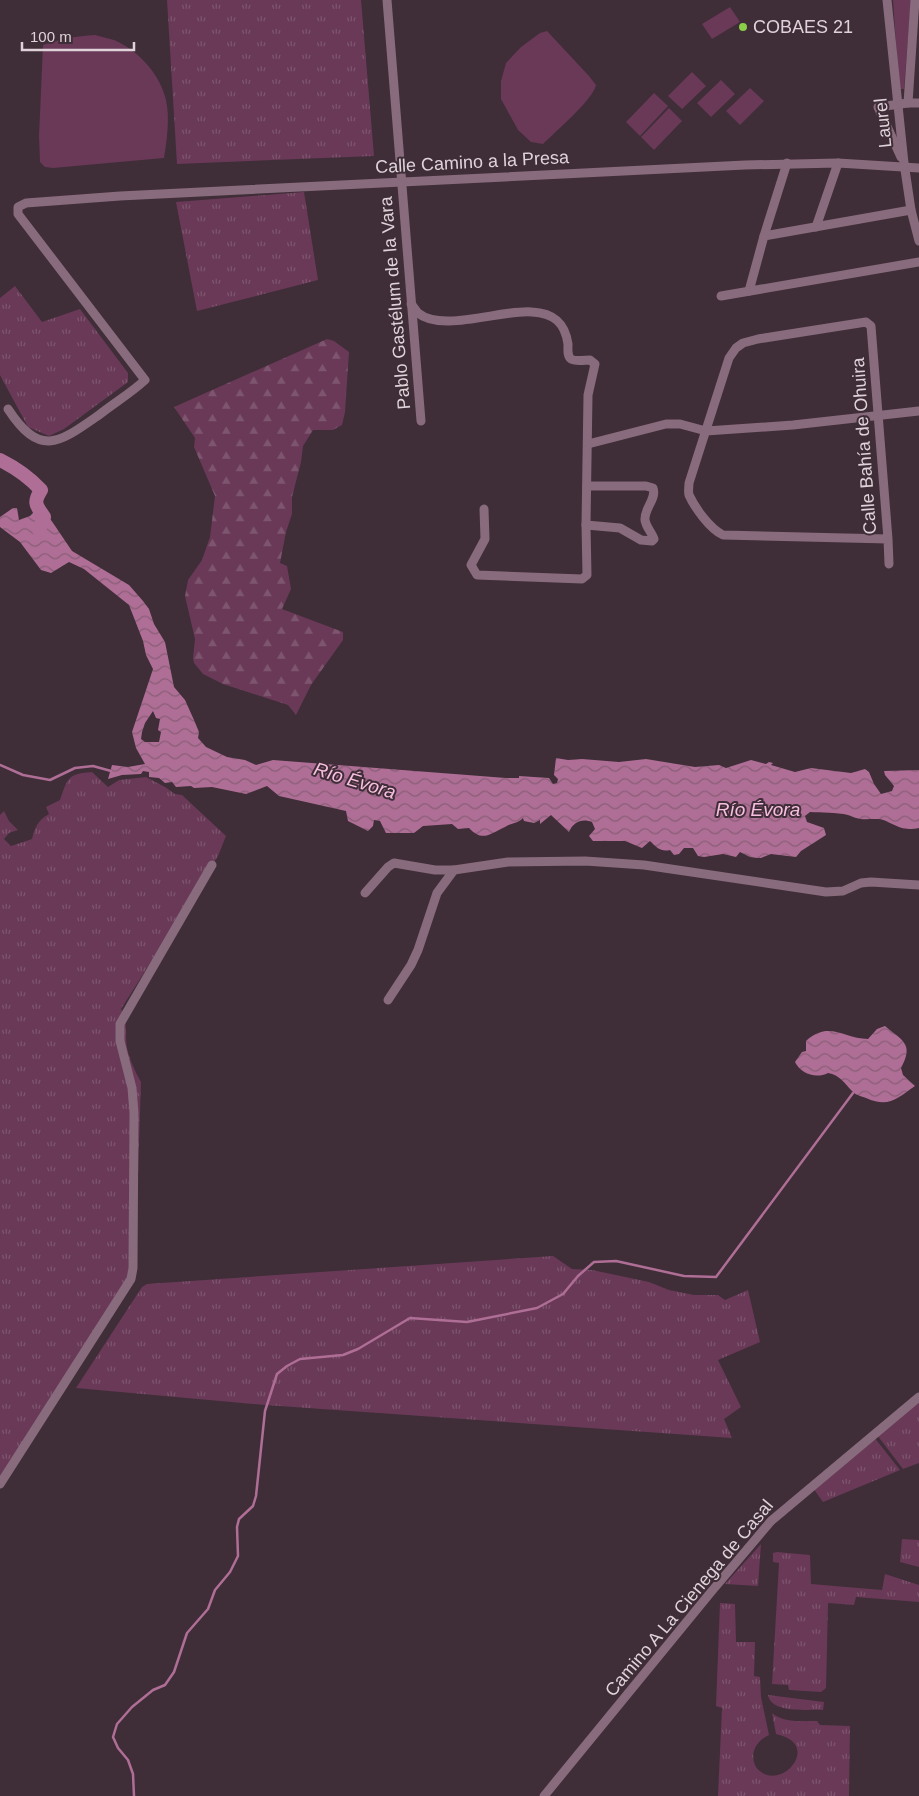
<svg xmlns="http://www.w3.org/2000/svg" width="919" height="1796" font-family="Helvetica,sans-serif">
  <style>
    .grass { fill: url(#grass-tufts) }
    .forest { fill: url(#forest-firs) }
    .park { fill: #693957 }
    .water { fill: url(#water-waves); fill-rule: evenodd }
    .lines { fill: none; stroke-linecap: round; stroke-linejoin: round }
    .stream { stroke: #af6e95; stroke-width: 2.5 }
    .river { stroke: #af6e95; stroke-width: 14 }
    .minor { stroke: #886b7c; stroke-width: 9 }
    .poi-dot { fill: #8ace47; stroke: #3f2d38; stroke-width: 2 }
    .labels { text-anchor: middle; stroke-width: 4; stroke-linejoin: round; paint-order: stroke }
    .poi-label { font-size: 18px; fill: #dfd3d9; stroke: #3f2d38; text-anchor: start }
    .street-label { font-size: 18px; fill: #dfd3d9; stroke: #3f2d38 }
    .water-label { font-size: 19px; font-style: italic; fill: #f7bfdf; stroke: #3f2d38 }
  </style>
  <defs>
    <pattern id="grass-tufts" width="24" height="20" patternUnits="userSpaceOnUse" patternTransform="scale(1.25)"><rect width="24" height="20" fill="#693957"/><path d="M3 7l-1-3M5 7V3M7 7l1-3M15 17l-1-3M17 17v-4M19 17l1-3" fill="none" stroke="#7e556f"/></pattern>
    <pattern id="forest-firs" width="22" height="20" patternUnits="userSpaceOnUse" patternTransform="scale(1.25)"><rect width="22" height="20" fill="#693957"/><path d="M5 1l3.5 6h-7zM16 11l3.5 6h-7z" fill="#7e556f"/></pattern>
    <pattern id="water-waves" width="16" height="10" patternUnits="userSpaceOnUse" patternTransform="scale(1.25)"><rect width="16" height="10" fill="#af6e95"/><path d="M0 5q4-4 8 0t8 0" fill="none" stroke="#895e78"/></pattern>
  </defs>
  <rect width="100%" height="100%" fill="#3f2d38"/>
  <g class="grass">
    <polygon points="167,0 361,0 374,156 177,164"/>
    <polygon points="304,192 318,280 197,311 176,202"/>
    <polygon points="15,286 42,322 80,309 128,373 128,382 64,429 49,436 28,427 0,375 0,298"/>
    <path d="M 92,772 L 108,787 L 119,780 L 146,777 L 165,787 L 175,794 L 182,795 L 226,836 L 218,856 L 121,1009 C 128,1020 125,1035 127,1048 C 130,1061 135,1071 141,1082 L 135,1267 L 0,1481 L 0,815 L 4,811 L 9,821 L 18,830 L 9,833 L 4,839 L 11,846 L 32,839 C 35,827 38,820 49,814 L 46,807 L 60,800 C 68,777 68,774 92,772 Z"/>
    <polygon points="553,1256 572,1269 592,1270 649,1282 669,1290 694,1295 718,1295 725,1300 748,1290 760,1342 718,1360 741,1407 724,1419 732,1438 265,1405 76,1388 142,1287 147,1284"/>
    <polygon points="919,1401 919,1463 903,1469 877,1435"/>
    <polygon points="874,1437 900,1470 823,1502 813,1488"/>
    <polygon points="902,1539 919,1540 919,1567 900,1562"/>
    <polygon points="761,1544 758,1586 725,1584"/>
    <polygon points="777,1552 810,1555 811,1584 882,1590 885,1574 919,1585 919,1602 856,1597 854,1605 828,1603 826,1688 821,1692 789,1690 788,1685 772,1684 779,1563 773,1562 773,1553"/>
    <path d="M 720,1603 L 735,1604 L 736,1642 L 755,1642 L 754,1676 L 760,1677 L 761,1697 L 769,1735 C 756,1741 749,1754 756,1767 C 778,1796 825,1744 776,1734 L 772,1713 C 783,1723 803,1721 817,1721 L 820,1725 L 850,1726 L 849,1796 L 718,1796 L 722,1708 L 716,1706 Z"/>
    <path d="M 768,1695 L 824,1702 L 823,1710 C 809,1709 771,1714 768,1695 Z"/>
  </g>
  <polygon class="forest" points="327,339 334,341 349,352 345,412 342,425 333,430 313,430 303,446 301,462 292,497 292,514 286,532 280,563 287,566 291,589 282,609 343,632 343,640 311,685 296,715 288,705 223,684 203,674 194,663 193,658 195,639 185,596 188,580 202,560 210,537 215,496 194,447 195,438 174,407"/>
  <g class="park">
    <polygon points="893,0 911,0 904,89 899,89"/>
    <polygon points="730,7 740,22 712,39 702,24"/>
    <path d="M 547,31 L 589,76 L 596,85 C 593,100 555,132 543,144 L 531,142 L 518,130 L 501,99 L 501,81 L 506,63 L 521,47 L 540,33 Z"/>
    <path d="M 95,35 C 101,37 108,38 114,40 C 138,50 160,74 166,100 C 170,117 167,140 164,158 L 53,168 L 45,167 L 40,162 L 39,136 L 43,45 C 60,39 76,36 95,35 Z"/>
    <polygon points="692,72 706,86 682,109 668,96"/>
    <polygon points="721,80 735,94 711,117 697,103"/>
    <polygon points="750,88 764,101 740,125 726,111"/>
    <polygon points="654,93 668,106 640,136 626,122"/>
    <polygon points="669,108 682,121 654,150 641,137"/>
  </g>
  <g class="water">
    <path d="M 13,508 L 17,508 L 19,520 L 30,516 L 34,512 L 40,512 L 49,517 L 72,551 L 129,585 L 143,601 L 149,609 L 154,624 L 165,642 L 174,687 L 185,700 L 194,720 L 199,732 L 198,738 L 206,747 L 227,757 L 245,760 L 256,765 L 273,760 L 506,778 L 519,778 L 519,776 L 549,778 L 553,784 L 557,783 L 558,779 L 554,775 L 556,758 L 568,760 L 582,759 L 619,762 L 646,759 L 695,767 L 719,765 L 726,768 L 751,760 L 766,764 L 769,762 L 773,763 L 771,765 L 795,772 L 811,768 L 851,773 L 865,769 L 869,772 L 874,784 L 881,794 L 892,791 L 894,786 L 885,775 L 884,771 L 919,770 L 919,828 C 904,831 899,827 886,821 C 878,817 865,821 856,818 C 855,818 849,815 848,815 C 836,812 822,813 810,812 L 805,816 L 807,822 L 824,828 L 826,835 L 801,851 L 796,857 L 771,854 L 761,858 L 757,858 L 750,857 L 740,852 L 736,857 L 723,854 L 704,857 L 698,856 L 693,848 L 684,848 L 679,854 L 674,855 L 670,850 C 661,852 657,848 650,841 L 642,848 L 625,841 L 593,841 L 589,836 L 595,829 L 592,822 C 582,818 573,822 569,832 L 551,815 L 540,824 L 540,820 L 534,823 L 524,821 L 523,818 C 517,824 511,823 505,827 C 491,833 483,843 469,828 L 458,829 L 452,824 L 423,826 L 414,833 L 386,833 L 380,821 L 374,820 L 373,826 L 368,831 L 348,821 L 346,811 L 279,796 L 267,786 L 246,794 L 212,787 L 194,788 L 191,786 L 176,787 L 172,782 L 165,783 L 159,778 L 149,777 L 149,772 L 143,771 L 141,774 L 122,775 L 108,779 L 112,765 L 128,767 L 145,764 L 136,748 L 132,732 L 153,669 L 146,655 L 143,641 L 129,605 L 84,569 L 69,562 L 51,573 L 41,570 L 20,542 L 0,527 L 0,517 ZM 153,711 L 156,718 L 160,719 L 158,730 L 161,732 L 159,742 L 145,742 L 141,739 L 142,732 L 145,723 Z"/>
    <path d="M 885,1026 C 903,1041 914,1044 901,1068 L 903,1075 L 915,1086 C 896,1099 889,1108 866,1098 C 861,1096 855,1095 852,1091 C 844,1083 840,1075 828,1073 C 816,1079 801,1074 795,1062 L 802,1052 L 806,1051 L 806,1041 C 829,1020 844,1039 868,1039 L 877,1029 Z"/>
  </g>
  <g class="lines">
    <g class="stream">
      <polyline points="0,765 23,775 50,780 75,768 93,766 111,771"/>
      <polyline points="134,1796 133,1774 128,1760 118,1748 113,1737 117,1724 132,1707 153,1690 165,1685 174,1672 187,1633 208,1609 215,1590 230,1572 238,1556 237,1527 239,1519 253,1506 256,1496 265,1411 277,1374 287,1366 300,1359 343,1355 358,1349 410,1318 467,1322 537,1308 563,1294 578,1276 594,1262 616,1261 684,1276 716,1277 853,1093"/>
    </g>
    <path class="river" d="M 0,460 C 16,468 29,477 41,490 C 33,503 36,505 44,517 L 39,530"/>
    <g class="minor">
      <polyline points="387,0 421,421"/>
      <polyline points="887,0 904,163 911,210 919,241"/>
      <polyline points="908,103 915,0"/>
      <polyline points="901,157 878,107 908,103 919,103"/>
      <polyline points="816,227 838,163"/>
      <polyline points="764,236 911,210"/>
      <polyline points="749,291 764,236 787,163"/>
      <polyline points="721,296 919,262"/>
      <path d="M 411,304 C 414,307 416,311 418,313 C 442,333 502,309 532,312 C 554,313 565,323 568,344 C 568,349 567,356 571,359 C 575,362 585,360 590,360 L 595,364 L 588,395 L 586,525 L 587,575 L 582,579 L 477,575 L 471,565 L 485,539 L 484,509"/>
      <path d="M 8,409 C 40,458 59,443 99,415 C 114,403 131,393 145,380 L 18,214 L 18,207 L 26,203 L 120,196 L 745,165 L 838,163 L 919,168"/>
      <polyline points="588,444 666,424 680,424 706,431 793,425 919,411"/>
      <path d="M 586,525 L 620,528 L 641,540 L 652,541 L 654,539 C 652,533 646,527 645,520 C 644,508 657,499 653,488 L 646,486 L 587,486"/>
      <path d="M 888,539 L 723,535 C 710,529 695,508 689,495 C 688,491 689,487 689,483 L 729,358 L 736,348 L 743,343 L 758,339 L 866,322 L 871,326 L 888,539 L 889,564"/>
      <polyline points="365,893 388,867 394,863 435,870 454,870 508,862 585,861 644,865 826,892 843,891 861,883 871,882 919,885"/>
      <polyline points="388,1000 411,965 418,950 437,893 454,870"/>
      <polyline points="0,1484 131,1279 133,1268 134,1113 132,1088 120,1041 120,1024 212,865"/>
      <polyline points="544,1796 711,1592 771,1521 919,1397"/>
    </g>
  </g>
  <circle class="poi-dot" cx="743" cy="27" r="5"/>
  <g class="labels">
    <g class="poi-label">
      <text x="753" y="33">COBAES 21</text>
    </g>
    <g class="street-label">
      <text transform="translate(883 123) rotate(-96)" y="6">Laurel</text>
      <text transform="translate(472 162) rotate(-3)" y="6">Calle Camino a la Presa</text>
      <text transform="translate(395 303) rotate(-95)" y="6">Pablo Gastélum de la Vara</text>
      <text transform="translate(864 446) rotate(-94)" y="6">Calle Bahía de Ohuira</text>
      <text transform="translate(689 1598) rotate(-50)" y="6">Camino A La Cienega de Casal</text>
    </g>
    <g class="water-label">
      <text transform="translate(355 780) rotate(17)" y="7">Río Évora</text>
      <text x="758" y="816">Río Évora</text>
    </g>
  </g>
  <path d="M22 42v8h112v-8" fill="none" stroke="#dfd3d9" stroke-width="2.5"/>
  <text x="30" y="42" font-size="15" fill="#dfd3d9" stroke="#3f2d38" stroke-width="4" paint-order="stroke">100 m</text>
</svg>
